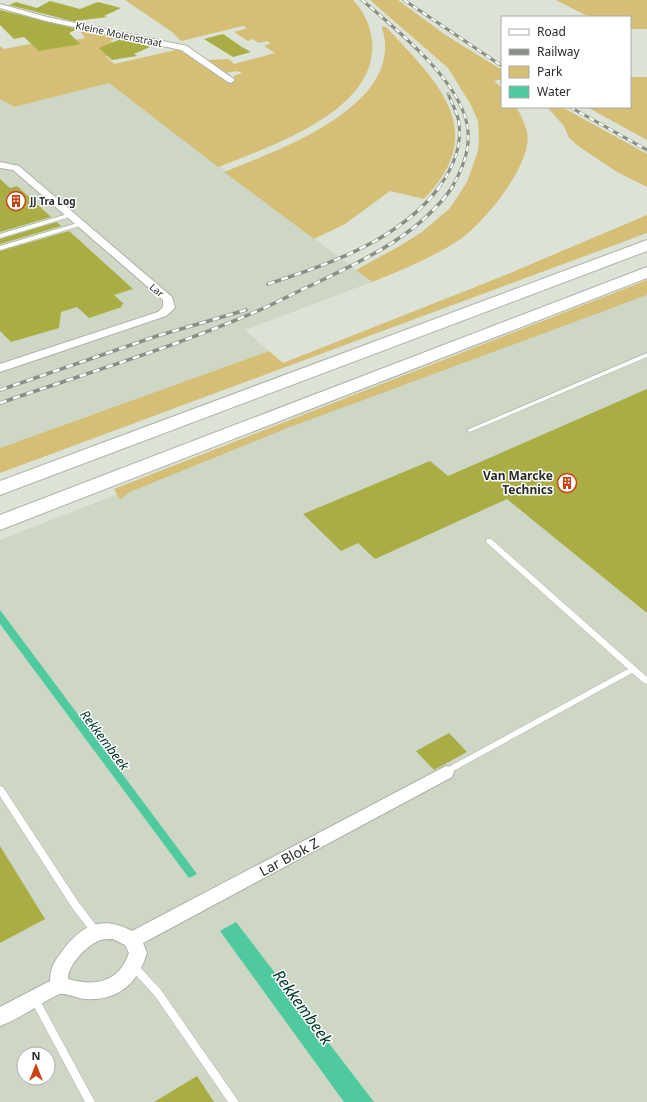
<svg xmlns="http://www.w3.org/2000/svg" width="647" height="1102" font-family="'Noto Sans',sans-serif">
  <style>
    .built { fill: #ced7c5; fill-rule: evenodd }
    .green { fill: #d5be76 }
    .water { fill: #4eca9e }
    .building { fill: #a9ad43 }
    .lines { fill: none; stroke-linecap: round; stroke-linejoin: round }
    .service-casing { stroke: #acb2a6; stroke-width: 1 }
    .minor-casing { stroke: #acb2a6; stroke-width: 2 }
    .motorway-casing { stroke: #acb2a6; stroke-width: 2 }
    .service { fill: #fff; fill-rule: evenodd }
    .minor { fill: #fff; fill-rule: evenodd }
    .motorway { fill: #fff; fill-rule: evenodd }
    .rail-far1-casing { stroke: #8a8f86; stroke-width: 3 }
    .rail-casing { stroke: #8a8f86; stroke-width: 3.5 }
    .rail-far1 { stroke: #fff; stroke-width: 2; stroke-dasharray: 5.5; stroke-linecap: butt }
    .rail { stroke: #fff; stroke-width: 2.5; stroke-dasharray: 7; stroke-linecap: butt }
    .labels { text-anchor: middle; stroke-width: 3; stroke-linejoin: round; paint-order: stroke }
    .far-street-label { font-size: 10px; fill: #282b26; stroke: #fff }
    .far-poi-label { font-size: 10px; font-weight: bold; fill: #282b26; stroke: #fff; text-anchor: start }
    .poi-label { font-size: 12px; font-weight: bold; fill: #282b26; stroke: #fff; text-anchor: end }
    .water-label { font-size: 13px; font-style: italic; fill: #013a29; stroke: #fff }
    .near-street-label { font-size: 14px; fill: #282b26; stroke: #fff }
    .near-water-label { font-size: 16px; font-style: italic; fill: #013a29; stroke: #fff }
  </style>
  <rect width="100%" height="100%" fill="#dce2d6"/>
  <g class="built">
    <polygon points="109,83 372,282 245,330 269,351 0,448 0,99 14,107"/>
    <path d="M 647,287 L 647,1102 L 0,1102 L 0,540 ZM 24,1054 L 48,1054 L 48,1078 L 24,1078 Z"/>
  </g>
  <g class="green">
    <path d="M 125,0 L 353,0 C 364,12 370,24 372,41 C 379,111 269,147 218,167 L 109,83 L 14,107 L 0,99 L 0,46 L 4,49 L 45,41 L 48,45 L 85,38 L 77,27 L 121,36 L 110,41 L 129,52 L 106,56 L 114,64 L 180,49 L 234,80 L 234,76 L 242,73 L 238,71 L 225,73 L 205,60 L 229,59 L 234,64 L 275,53 L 264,46 L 271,43 L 267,41 L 258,43 L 253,39 L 248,41 L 234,32 L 247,28 L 243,26 L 181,41 L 172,32 Z"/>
    <path d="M 370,0 L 398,0 L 444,34 L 502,70 L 502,79 L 494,81 L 502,88 L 502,107 L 516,107 C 520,113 525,124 527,132 C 534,163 483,224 459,240 C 432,258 402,270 372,282 L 356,270 L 398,247 L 422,232 L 450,208 L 467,182 L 478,151 L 479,137 L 478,121 L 471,105 L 448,68 Z"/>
    <polygon points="556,0 647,0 647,29 630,29 630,17 589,17"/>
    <path d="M 383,26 L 387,28 C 437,82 491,130 424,199 L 390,191 L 345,224 L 314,239 L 224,172 C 277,151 407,105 382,28 Z"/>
    <polygon points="630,77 647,77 647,140 587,107 630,107"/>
    <polygon points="547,107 562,107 647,154 647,187 617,172 581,148 569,138 564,126"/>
    <polygon points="647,215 647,233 0,473 0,448 269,351 283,363 503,276"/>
    <polygon points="647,280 647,295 290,427 130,492 120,500 114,489"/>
  </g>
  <g class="water">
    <polygon points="0,610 197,874 189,878 0,624"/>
    <polygon points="236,922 374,1102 344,1102 220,931"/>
  </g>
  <g class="building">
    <polygon points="50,1 80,9 98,2 121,8 104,16 107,17 75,21 76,22 9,5 16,2 37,8"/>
    <polygon points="0,10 77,29 69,33 80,44 39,51 24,37 14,39 0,25"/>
    <polygon points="223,34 242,47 251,52 233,57 204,39"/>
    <polygon points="121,39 132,41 150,47 134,54 137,56 112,60 99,48"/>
    <polygon points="0,179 10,188 17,186 51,217 0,232"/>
    <polygon points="57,222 61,226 0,244 0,239"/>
    <polygon points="69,231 133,289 114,295 124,304 121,305 122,307 89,318 77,307 61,312 59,328 11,342 0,331 0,251"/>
    <polygon points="647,389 647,613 507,499 375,559 358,543 341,551 303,514 430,461 448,476"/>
    <polygon points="449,733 467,752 434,770 416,751"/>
    <polygon points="0,846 45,919 0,943"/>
    <polygon points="197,1076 214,1102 154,1102"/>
  </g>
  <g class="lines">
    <defs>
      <g id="service">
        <polygon points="71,213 73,214 73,216 0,238 0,234"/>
        <polygon points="81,222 83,223 83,225 0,250 0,246"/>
        <polygon points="647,353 647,357 472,431 470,432 467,430"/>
        <polygon points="487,539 491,539 647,677 647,684 644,683 632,673 446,775 443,774 442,772 443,770 628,669 487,543 486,541"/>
        <polygon points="0,786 3,787 79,903 99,929 101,932 99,935 96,936 93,935 73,909 0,796"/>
        <polygon points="135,964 138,965 161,990 239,1102 228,1102 155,996 132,971 130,968 132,965"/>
        <polygon points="34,994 37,995 95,1102 85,1102 31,1001 29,998 31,995"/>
      </g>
      <g id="minor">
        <polygon points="0,4 47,17 187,46 235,80 231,83 228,82 181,50 46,21 0,8"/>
        <polygon points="0,162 19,166 172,297 175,308 166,316 0,372 0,364 158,312 163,307 163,300 13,170 0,168"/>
        <path d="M 446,766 L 452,767 L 454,772 L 452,777 L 143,943 L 147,953 C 137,984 119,1001 84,999 C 77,998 66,993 60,994 C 56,995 50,999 46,1001 C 31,1010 16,1020 0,1026 L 0,1007 L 50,981 C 50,967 55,961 63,950 C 82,925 102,915 132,931 ZM 113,939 L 125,945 L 129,953 C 119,982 96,987 68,979 C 68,965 85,947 98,941 C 102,939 108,939 113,939 Z"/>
      </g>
      <g id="motorway">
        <polygon points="647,240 647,251 0,495 0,481"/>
        <polygon points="647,267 647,278 0,530 0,515"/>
      </g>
    </defs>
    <use href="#service" class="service-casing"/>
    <use href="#minor" class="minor-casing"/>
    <use href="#motorway" class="motorway-casing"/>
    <use href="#service" class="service"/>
    <use href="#minor" class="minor"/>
    <use href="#motorway" class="motorway"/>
    <defs>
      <g id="rail-far1">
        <path d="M 362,0 C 397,30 464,83 468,131 C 470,151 462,170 452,187"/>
        <polyline points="404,0 502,66"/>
        <polyline points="570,107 647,150"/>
        <path d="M 439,187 C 453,168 462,147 459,123 C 458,114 452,103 448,94"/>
      </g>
      <g id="rail">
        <path d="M 268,284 C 329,264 401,240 440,186"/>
        <polyline points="0,390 157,336 246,310"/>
        <path d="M 0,403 C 87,373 178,346 262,309 C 280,301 296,292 314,284 C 364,260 421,234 453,186"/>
      </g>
    </defs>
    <use href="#rail-far1" class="rail-far1-casing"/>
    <use href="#rail" class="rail-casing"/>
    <use href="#rail-far1" class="rail-far1"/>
    <use href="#rail" class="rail"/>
  </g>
  <defs>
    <symbol id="building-ring" viewBox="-11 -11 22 22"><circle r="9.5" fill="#fff" stroke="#ca4212" stroke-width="1.5"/><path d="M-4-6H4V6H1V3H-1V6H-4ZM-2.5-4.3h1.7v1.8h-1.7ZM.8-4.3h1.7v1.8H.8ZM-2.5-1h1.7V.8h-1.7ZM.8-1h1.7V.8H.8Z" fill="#ca4212"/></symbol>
  </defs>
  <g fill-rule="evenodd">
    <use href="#building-ring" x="5" y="190" width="22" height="22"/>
    <use href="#building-ring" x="556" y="472" width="22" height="22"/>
  </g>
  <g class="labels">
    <g class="far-street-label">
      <text transform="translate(119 34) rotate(12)" y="4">Kleine Molenstraat</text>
      <text transform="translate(157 290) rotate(40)" y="4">Lar</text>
    </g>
    <g class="far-poi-label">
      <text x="30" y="205">JJ Tra Log</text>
    </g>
    <g class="poi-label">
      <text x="553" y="480">Van Marcke<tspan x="553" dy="14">Technics</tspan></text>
    </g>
    <g class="water-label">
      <text transform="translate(105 740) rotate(53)" y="5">Rekkembeek</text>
    </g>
    <g class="near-street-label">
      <text transform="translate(289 857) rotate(-28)" y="5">Lar Blok Z</text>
    </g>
    <g class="near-water-label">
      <text transform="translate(303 1007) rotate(54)" y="6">Rekkembeek</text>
    </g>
  </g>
  <rect x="501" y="16" width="130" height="92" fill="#ffffff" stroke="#a9aaa8"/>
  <rect x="509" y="29" width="20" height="6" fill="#ffffff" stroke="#a9aaa8"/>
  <text x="537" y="36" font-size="12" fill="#282b26">Road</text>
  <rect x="509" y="49" width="20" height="6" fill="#8a8f86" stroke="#a9aaa8"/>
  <text x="537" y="56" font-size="12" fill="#282b26">Railway</text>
  <rect x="509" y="66" width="20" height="12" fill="#d5be76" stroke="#a9aaa8"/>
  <text x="537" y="76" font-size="12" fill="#282b26">Park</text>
  <rect x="509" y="86" width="20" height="12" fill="#4eca9e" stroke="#a9aaa8"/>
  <text x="537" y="96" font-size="12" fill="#282b26">Water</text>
  <g transform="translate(36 1066)"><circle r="19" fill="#ffffff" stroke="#a9aaa8"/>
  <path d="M0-3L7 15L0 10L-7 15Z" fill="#ca4212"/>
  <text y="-6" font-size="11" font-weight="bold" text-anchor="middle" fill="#282b26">N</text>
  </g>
</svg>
